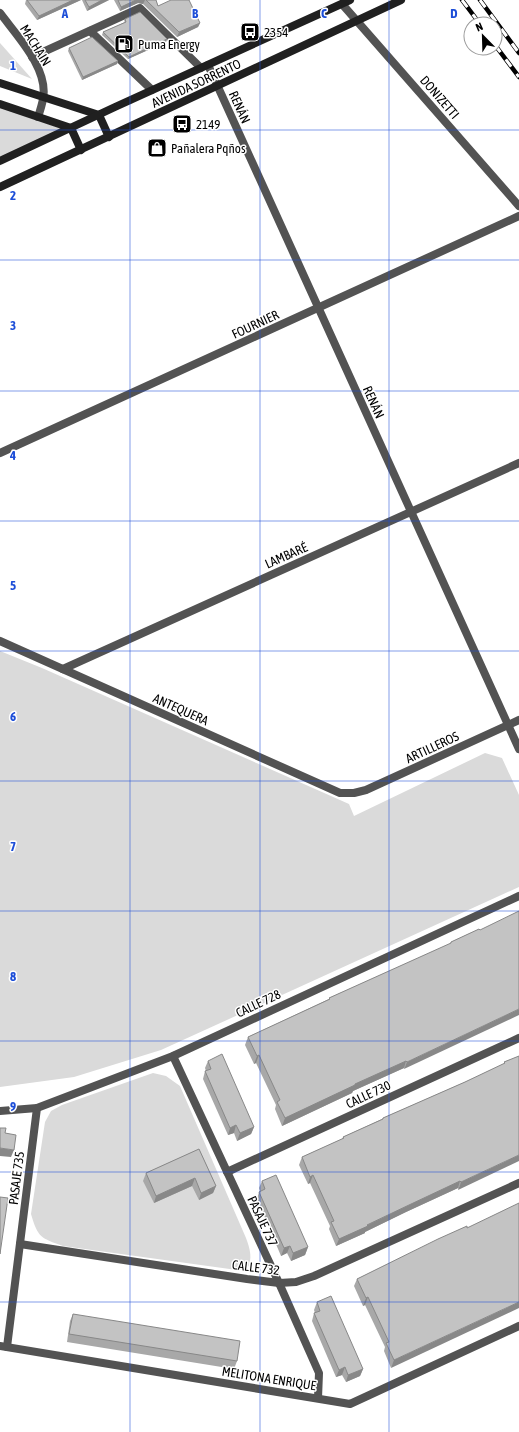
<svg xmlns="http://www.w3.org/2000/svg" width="519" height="1432" font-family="'Asap Condensed',sans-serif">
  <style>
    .green { fill: #dadada }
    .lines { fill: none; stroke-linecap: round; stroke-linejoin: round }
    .lane { stroke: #535353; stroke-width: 8 }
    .street { stroke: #535353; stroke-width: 8 }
    .secondary { stroke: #202020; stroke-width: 8 }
    .rail-casing { stroke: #000; stroke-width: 4.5 }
    .rail { stroke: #fff; stroke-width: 3; stroke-dasharray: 9; stroke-linecap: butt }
    .wall { fill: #a8a8a8 }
    .shaded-wall { fill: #888 }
    .building { fill: #c3c3c3; stroke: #888 }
    .grid { fill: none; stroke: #1d4ed8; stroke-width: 1; stroke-opacity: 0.55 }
    .labels { text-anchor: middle; stroke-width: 3; stroke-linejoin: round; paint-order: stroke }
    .poi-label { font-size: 13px; fill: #000; stroke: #fff; text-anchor: start }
    .street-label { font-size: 13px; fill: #000; stroke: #fff }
    .grid-label { font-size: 13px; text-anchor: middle; font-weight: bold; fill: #1d4ed8; stroke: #fff; stroke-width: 3; stroke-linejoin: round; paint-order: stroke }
  </style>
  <rect width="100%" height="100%" fill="#fff"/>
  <g class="green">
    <polygon points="0,43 32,79 0,66"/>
    <polygon points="0,104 71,128 0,161"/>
    <polygon points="0,651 42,668 349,804 354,816 485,753 502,758 519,795 519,887 161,1050 74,1077 0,1087"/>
    <path d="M 153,1073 L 166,1076 L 180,1086 L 246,1238 C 250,1249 253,1259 247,1269 L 237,1270 L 63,1246 C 41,1238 38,1238 31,1214 L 45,1122 L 51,1111 L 62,1105 Z"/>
  </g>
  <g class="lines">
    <g class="lane">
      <polyline points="90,31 152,90"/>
      <polyline points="32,57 140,8 201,68"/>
    </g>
    <g class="street">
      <polyline points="342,4 519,206"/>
      <path d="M 0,13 C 17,36 49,69 43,99 C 42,105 40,111 38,117"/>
      <polyline points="208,65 519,749"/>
      <polyline points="0,453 519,216"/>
      <polyline points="0,641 340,793 354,793 366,790 519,720"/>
      <polyline points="63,669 519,463"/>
      <polyline points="173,1056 279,1283 319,1373 318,1398"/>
      <polyline points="0,1111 37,1108 173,1056 519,896"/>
      <polyline points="227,1172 519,1038"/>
      <polyline points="20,1244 247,1279 279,1283 296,1282 314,1276 519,1183"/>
      <polyline points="0,1346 350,1404 519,1326"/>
      <polyline points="7,1347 37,1108"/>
    </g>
    <g class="secondary">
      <polyline points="0,83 99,115 109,137"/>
      <polyline points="0,104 71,128 81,150"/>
      <polyline points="0,161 115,107 350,0"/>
      <polyline points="0,187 401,0"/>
    </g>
    <defs>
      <g id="rail">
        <polyline points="462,0 480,24"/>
        <polyline points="480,0 519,53"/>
        <polyline points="495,45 519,77"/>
      </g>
    </defs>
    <use href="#rail" class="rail-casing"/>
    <use href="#rail" class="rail"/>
  </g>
  <g class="wall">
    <polygon points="26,0 81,0 37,20 25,4"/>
    <polygon points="82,0 109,0 87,11"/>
    <polygon points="114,0 156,0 158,6 200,23 198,27 177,37 143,4 138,3 120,11"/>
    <polygon points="125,19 167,39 166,42 128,59 102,35 103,32 125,22 124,21"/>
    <polygon points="69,48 118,61 117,64 82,80 68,51"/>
    <polygon points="479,929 404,1069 404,1068 353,1091 352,1093 282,1126 275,1109 276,1105 256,1063 254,1064 245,1045 248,1037 329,999 329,998 450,944 451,942"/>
    <polygon points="519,1056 458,1190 458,1188 406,1212 365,1232 365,1233 336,1246 329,1229 330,1226 310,1183 308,1184 299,1165 302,1157 342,1139 343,1137 382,1119 383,1118 465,1082 504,1064 504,1062"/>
    <polygon points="208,1061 254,1127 251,1134 237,1141 234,1133 228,1135 203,1079 205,1071 206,1071 205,1068"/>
    <polygon points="199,1149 216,1186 213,1193 199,1200 192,1186 154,1203 143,1181 146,1173"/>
    <polygon points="262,1181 308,1247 305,1255 291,1261 287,1253 281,1256 257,1199 259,1192 260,1191 259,1188"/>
    <polygon points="467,1226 391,1368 384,1351 385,1347 365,1305 363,1306 354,1286 357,1279"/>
    <polygon points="317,1302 363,1369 360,1376 346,1382 342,1375 336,1377 312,1321 314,1313 315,1313 314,1310"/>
    <polygon points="73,1314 237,1361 234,1369 67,1342 70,1321"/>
  </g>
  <g class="shaded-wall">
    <polygon points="73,0 81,0 37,20 39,16"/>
    <polygon points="102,0 109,0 87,11 89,7"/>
    <polygon points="136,0 145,0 143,4 138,3 120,11 121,7"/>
    <polygon points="200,23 198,27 177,37 179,32"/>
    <polygon points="167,39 166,42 128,59 129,57"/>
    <polygon points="118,61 117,64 82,80 83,77"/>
    <polygon points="519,1009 519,1015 404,1069 407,1062"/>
    <polygon points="259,1055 256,1063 254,1064 257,1056"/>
    <polygon points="406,1061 404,1068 353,1091 352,1093 282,1126 285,1118 355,1084"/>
    <polygon points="236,1125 234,1133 228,1135 230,1128"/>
    <polygon points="254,1127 251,1134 237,1141 240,1133"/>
    <polygon points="0,1148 14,1150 11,1157 0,1156"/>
    <polygon points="519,1155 519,1161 458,1190 461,1182"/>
    <polygon points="313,1175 310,1183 308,1184 310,1177"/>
    <polygon points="195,1178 192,1186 154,1203 156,1196"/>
    <polygon points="460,1181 458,1188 406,1212 365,1232 365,1233 336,1246 339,1239 409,1205"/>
    <polygon points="216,1186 213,1193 199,1200 201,1193"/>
    <polygon points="290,1246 287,1253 281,1256 284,1248"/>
    <polygon points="308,1247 305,1255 291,1261 293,1253"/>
    <polygon points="368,1297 365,1305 363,1306 366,1298"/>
    <polygon points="519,1302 519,1308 391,1368 394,1360"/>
    <polygon points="345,1367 342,1375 336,1377 339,1370"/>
    <polygon points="363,1369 360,1376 346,1382 348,1375"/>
  </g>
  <g class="building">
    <polygon points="27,0 73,0 39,16"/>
    <polygon points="85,0 102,0 89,7"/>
    <polygon points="118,0 136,0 121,7"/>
    <polygon points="146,0 156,0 158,6 171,0 189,0 200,23 179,32"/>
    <polygon points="140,12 167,39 129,57 103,32 126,22 125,19"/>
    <polygon points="92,37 118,61 83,77 69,48"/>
    <polygon points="519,911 519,1009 407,1062 406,1061 355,1084 355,1085 285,1118 277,1102 280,1100 259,1055 257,1056 248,1037 330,999 329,998 451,943 451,942 479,929 480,930"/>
    <polygon points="222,1054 254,1127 240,1133 236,1125 230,1128 205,1071 211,1069 208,1061"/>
    <polygon points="519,1056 519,1155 461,1182 460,1181 409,1205 367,1225 368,1226 339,1239 331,1222 334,1221 313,1175 310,1177 302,1157 344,1138 343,1137 383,1119 383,1118 465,1082 505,1063 504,1062"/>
    <polygon points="0,1128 6,1128 5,1133 16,1135 14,1150 0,1148"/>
    <polygon points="199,1149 216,1186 201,1193 195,1178 156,1196 146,1173"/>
    <polygon points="276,1175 308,1247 293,1253 290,1246 284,1248 259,1192 265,1189 262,1181"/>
    <polygon points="0,1197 8,1198 0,1254"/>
    <polygon points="519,1203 519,1302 394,1360 386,1343 389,1342 368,1297 366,1298 357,1279 438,1239 467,1226 467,1228"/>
    <polygon points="331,1296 363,1369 348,1375 345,1367 339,1370 314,1313 320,1311 317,1302"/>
    <polygon points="73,1314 240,1341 237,1361 69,1334"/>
  </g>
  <path class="grid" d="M 130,0 L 130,1432M 260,0 L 260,1432M 389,0 L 389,1432M 0,130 L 519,130M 0,260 L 519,260M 0,391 L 519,391M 0,521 L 519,521M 0,651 L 519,651M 0,781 L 519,781M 0,911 L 519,911M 0,1041 L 519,1041M 0,1172 L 519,1172M 0,1302 L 519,1302"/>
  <defs>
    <symbol id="bus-square" viewBox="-11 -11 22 22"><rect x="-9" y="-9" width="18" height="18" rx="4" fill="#000" stroke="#fff"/><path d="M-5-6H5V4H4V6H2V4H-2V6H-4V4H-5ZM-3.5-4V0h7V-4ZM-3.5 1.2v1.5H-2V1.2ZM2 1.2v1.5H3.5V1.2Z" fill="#fff"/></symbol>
    <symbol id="fuel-square" viewBox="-11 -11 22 22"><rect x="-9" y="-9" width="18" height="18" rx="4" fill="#000" stroke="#fff"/><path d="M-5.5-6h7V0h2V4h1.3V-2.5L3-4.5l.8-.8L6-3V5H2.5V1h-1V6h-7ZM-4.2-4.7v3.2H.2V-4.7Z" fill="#fff"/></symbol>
    <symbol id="shop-square" viewBox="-11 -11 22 22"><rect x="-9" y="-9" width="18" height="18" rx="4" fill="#000" stroke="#fff"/><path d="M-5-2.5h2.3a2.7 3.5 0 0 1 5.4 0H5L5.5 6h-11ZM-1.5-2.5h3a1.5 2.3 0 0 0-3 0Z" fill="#fff"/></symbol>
  </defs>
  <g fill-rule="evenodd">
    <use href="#bus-square" x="239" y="21" width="22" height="22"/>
    <use href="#fuel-square" x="113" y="33" width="22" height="22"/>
    <use href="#bus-square" x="171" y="113" width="22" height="22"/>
    <use href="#shop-square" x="146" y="137" width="22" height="22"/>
  </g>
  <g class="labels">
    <g class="poi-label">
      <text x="264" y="37">2354</text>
      <text x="138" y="49">Puma Energy</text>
      <text x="196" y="129">2149</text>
      <text x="171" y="153">Pañalera Pqños</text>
    </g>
    <g class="street-label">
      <text transform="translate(36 45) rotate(58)" y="5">MACHAIN</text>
      <text transform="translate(196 83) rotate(-25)" y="5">AVENIDA SORRENTO</text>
      <text transform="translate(440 97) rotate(49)" y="5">DONIZETTI</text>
      <text transform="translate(240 107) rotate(66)" y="5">RENÁN</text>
      <text transform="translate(255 324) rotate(-25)" y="5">FOURNIER</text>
      <text transform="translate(374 402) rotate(66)" y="5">RENÁN</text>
      <text transform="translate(286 555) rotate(-24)" y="5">LAMBARÉ</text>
      <text transform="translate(181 709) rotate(24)" y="5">ANTEQUERA</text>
      <text transform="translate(432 747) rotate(-25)" y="5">ARTILLEROS</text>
      <text transform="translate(258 1003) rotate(-25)" y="5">CALLE 728</text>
      <text transform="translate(368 1094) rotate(-25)" y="5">CALLE 730</text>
      <text transform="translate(16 1178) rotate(-83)" y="5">PASAJE 735</text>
      <text transform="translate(263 1221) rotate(65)" y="5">PASAJE 737</text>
      <text transform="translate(256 1267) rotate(7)" y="5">CALLE 732</text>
      <text transform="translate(269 1378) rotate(9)" y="5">MELITONA ENRIQUE</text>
    </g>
  </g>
  <g class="grid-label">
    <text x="65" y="18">A</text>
    <text x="195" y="18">B</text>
    <text x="324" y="18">C</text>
    <text x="454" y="18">D</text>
    <text x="13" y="70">1</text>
    <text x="13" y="200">2</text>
    <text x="13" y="330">3</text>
    <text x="13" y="460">4</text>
    <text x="13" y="590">5</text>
    <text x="13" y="721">6</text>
    <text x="13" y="851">7</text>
    <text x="13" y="981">8</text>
    <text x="13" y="1111">9</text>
  </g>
  <g transform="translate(483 36) rotate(337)"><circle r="19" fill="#ffffff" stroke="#999999"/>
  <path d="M0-3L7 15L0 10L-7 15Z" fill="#000000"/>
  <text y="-6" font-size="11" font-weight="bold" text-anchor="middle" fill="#000000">N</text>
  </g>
</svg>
